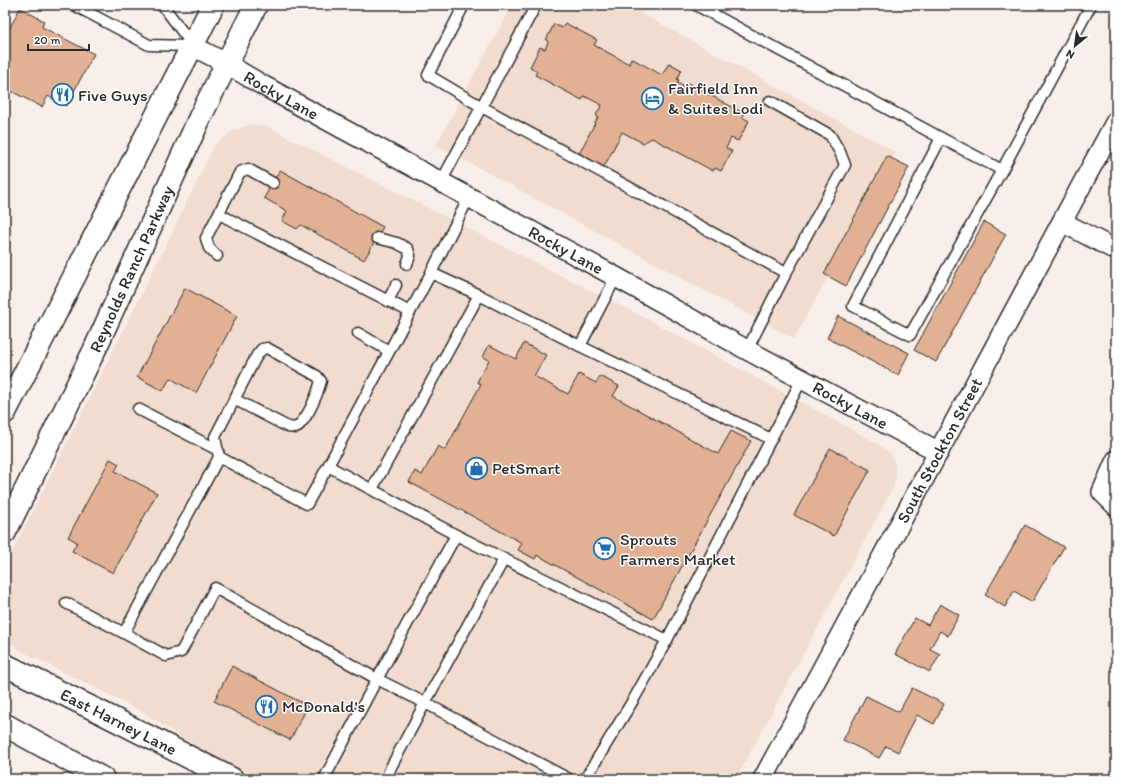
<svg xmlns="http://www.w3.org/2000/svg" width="1121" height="784" font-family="Itim,sans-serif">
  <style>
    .built { fill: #f2dcd0 }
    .building { fill: #e2b194; stroke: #2b2b2b }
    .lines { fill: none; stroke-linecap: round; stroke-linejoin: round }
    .service-casing { stroke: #2b2b2b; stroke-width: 13 }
    .minor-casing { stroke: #2b2b2b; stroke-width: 22 }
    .tertiary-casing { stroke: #2b2b2b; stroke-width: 25 }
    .secondary-casing { stroke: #2b2b2b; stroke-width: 25 }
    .service { stroke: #fff; stroke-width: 10 }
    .minor { stroke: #fff; stroke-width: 19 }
    .tertiary { stroke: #fff; stroke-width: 22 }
    .secondary { stroke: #fff; stroke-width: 22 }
    .labels { text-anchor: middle; stroke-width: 3; stroke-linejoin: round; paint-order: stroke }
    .poi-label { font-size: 17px; fill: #2b2b2b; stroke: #fff; text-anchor: start }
    .street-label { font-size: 17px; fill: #2b2b2b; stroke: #fff }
  </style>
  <rect width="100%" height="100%" fill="#f9efea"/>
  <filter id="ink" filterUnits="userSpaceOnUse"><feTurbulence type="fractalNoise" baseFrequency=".025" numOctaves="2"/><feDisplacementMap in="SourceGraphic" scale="8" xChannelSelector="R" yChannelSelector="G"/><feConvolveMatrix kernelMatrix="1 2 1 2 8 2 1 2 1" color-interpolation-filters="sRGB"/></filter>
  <g filter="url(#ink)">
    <g class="built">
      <polygon points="512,5 626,5 896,152 794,339 436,145"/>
      <polygon points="252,124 268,127 649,320 877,443 891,454 895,464 896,476 894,486 736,779 247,779 217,762 143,712 23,652 9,642 5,637 5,566 165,247 214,146 232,131"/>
    </g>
    <g class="building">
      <polygon points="20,8 44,21 42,27 94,54 66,106 48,96 42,107 5,88 5,37"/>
      <polygon points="565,23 597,40 594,45 629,64 631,58 662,75 669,63 682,70 677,79 679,80 677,83 683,86 681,89 684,90 688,83 745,114 742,117 749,121 738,141 731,138 726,148 732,151 721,171 715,168 713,171 652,138 643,143 622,132 603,169 578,156 598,117 596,115 602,105 584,96 582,100 535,75 537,71 530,67 540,47 545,49 548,42 546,40 554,24 562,28"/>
      <polygon points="887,156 909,167 846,286 824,274"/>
      <polygon points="280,170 383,227 364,260 301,225 297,229 282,221 287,211 264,198"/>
      <polygon points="984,222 1006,234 936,362 914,350"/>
      <polygon points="185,288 237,316 196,393 170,378 163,391 137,377"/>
      <polygon points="838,316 909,353 898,375 827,338"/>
      <polygon points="524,343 546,355 534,376 568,394 579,374 596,383 600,376 619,386 613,396 718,454 731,431 751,441 653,619 537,555 535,559 518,550 522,543 409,482 415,471 422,475 438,446 445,450 481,384 477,382 489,360 483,357 489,345 516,359"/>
      <polygon points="830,448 870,470 834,536 794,515"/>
      <polygon points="110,459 119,464 115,471 157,493 113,573 72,551 77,542 68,537"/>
      <polygon points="1025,525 1064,547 1032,602 1014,591 1005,607 985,595"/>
      <polygon points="940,604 959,615 948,636 940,631 930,649 940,654 930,672 895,654 915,618 928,625"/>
      <polygon points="232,666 308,706 290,740 214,701"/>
      <polygon points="912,688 944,704 934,724 917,715 898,752 886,746 879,758 843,740 866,696 899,712"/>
    </g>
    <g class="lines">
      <defs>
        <g id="service">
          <polyline points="74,5 149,45 192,46"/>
          <polyline points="160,5 164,7 193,46"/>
          <polyline points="464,5 428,75 482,107 786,273"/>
          <polyline points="696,5 941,138 1002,170"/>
          <polyline points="941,138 853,306 910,335 1002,170 1091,5"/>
          <polyline points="441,182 536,5"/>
          <polyline points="469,197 431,273 479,295 580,346 616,277"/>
          <polyline points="219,214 410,312"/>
          <polyline points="377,238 397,243 408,249 410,256 407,264"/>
          <polyline points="217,256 209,248 206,238 240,172 248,169 273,183"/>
          <polyline points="388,301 396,285"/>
          <polyline points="358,333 389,351"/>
          <polyline points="580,346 771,439"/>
          <polyline points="747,350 786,273 845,165 840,152 830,135 770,101"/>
          <polyline points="138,409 218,450"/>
          <path d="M 219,457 L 215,437 L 257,355 L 262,349 L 267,348 L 317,376 L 321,381 C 317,396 308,418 296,428 L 288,427 L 234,399"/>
          <polyline points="328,466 307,504 219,457 124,633 166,656 181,652 215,588 377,679 456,535 328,466 431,273"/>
          <polyline points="372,489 479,295"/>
          <polyline points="456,535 667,640"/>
          <polyline points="66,603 124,633"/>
          <polyline points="324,779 377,679 425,703 569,779"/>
          <polyline points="386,779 391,767 425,703 504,559"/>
          <polyline points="585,779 635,697 667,640 802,379"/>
        </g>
        <g id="minor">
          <path id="s1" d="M 193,46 L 227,64 L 264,86 L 616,277 L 747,350 L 939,452"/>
          <polyline points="1062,222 1116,250"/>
          <polyline points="1116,460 1102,492 1116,506"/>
          <path id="s2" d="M 763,779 L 1116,121"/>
        </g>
        <g id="tertiary">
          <polyline points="5,412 213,5"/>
          <path id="s3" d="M 5,532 L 94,351 L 201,115 L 256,5"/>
        </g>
        <g id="secondary">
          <path id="s4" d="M 5,665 L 100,712 L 232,779"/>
          <polyline points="5,725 103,779"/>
        </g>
      </defs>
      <use href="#service" class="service-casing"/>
      <use href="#minor" class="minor-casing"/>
      <use href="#tertiary" class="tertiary-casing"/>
      <use href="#secondary" class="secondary-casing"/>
      <use href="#service" class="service"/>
      <use href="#minor" class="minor"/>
      <use href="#tertiary" class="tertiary"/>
      <use href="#secondary" class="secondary"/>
    </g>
  </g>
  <defs>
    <symbol id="restaurant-ring" viewBox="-11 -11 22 22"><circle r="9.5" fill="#fff" stroke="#1f6fb2" stroke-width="1.5"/><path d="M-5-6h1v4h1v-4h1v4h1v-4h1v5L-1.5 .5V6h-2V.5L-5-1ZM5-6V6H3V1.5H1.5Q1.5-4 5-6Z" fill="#1f6fb2"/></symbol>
    <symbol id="hotel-ring" viewBox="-11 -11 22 22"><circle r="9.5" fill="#fff" stroke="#1f6fb2" stroke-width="1.5"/><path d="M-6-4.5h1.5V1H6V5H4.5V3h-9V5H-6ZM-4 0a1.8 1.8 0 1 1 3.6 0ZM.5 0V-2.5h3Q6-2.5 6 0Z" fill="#1f6fb2"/></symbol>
    <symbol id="shop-ring" viewBox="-11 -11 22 22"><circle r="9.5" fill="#fff" stroke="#1f6fb2" stroke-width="1.5"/><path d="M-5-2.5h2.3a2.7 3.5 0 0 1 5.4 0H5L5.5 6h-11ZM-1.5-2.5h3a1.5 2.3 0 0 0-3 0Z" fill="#1f6fb2"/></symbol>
    <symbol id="supermarket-ring" viewBox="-11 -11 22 22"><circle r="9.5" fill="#fff" stroke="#1f6fb2" stroke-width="1.5"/><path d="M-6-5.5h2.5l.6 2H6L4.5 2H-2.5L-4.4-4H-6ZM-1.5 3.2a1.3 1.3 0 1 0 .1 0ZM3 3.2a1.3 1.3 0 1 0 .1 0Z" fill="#1f6fb2"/></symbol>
  </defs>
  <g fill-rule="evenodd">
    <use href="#restaurant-ring" x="50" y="82" width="25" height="25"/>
    <use href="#hotel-ring" x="640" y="86" width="25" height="25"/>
    <use href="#shop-ring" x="464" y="456" width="25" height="25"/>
    <use href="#supermarket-ring" x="592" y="536" width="25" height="25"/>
    <use href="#restaurant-ring" x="254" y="694" width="25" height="25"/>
  </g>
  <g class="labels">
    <g class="poi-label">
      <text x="668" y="94">Fairfield Inn<tspan x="668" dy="20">&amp; Suites Lodi</tspan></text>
      <text x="78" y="101">Five Guys</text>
      <text x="492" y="474">PetSmart</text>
      <text x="620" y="545">Sprouts<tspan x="620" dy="20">Farmers Market</tspan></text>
      <text x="282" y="712">McDonald's</text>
    </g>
    <g class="street-label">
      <text dy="6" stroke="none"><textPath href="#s1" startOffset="101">Rocky Lane</textPath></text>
      <text dy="6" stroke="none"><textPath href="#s1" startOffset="425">Rocky Lane</textPath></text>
      <text dy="6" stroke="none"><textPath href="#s3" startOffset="292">Reynolds Ranch Parkway</textPath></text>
      <text dy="6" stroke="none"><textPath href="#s1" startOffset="749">Rocky Lane</textPath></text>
      <text dy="6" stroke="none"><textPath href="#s2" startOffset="373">South Stockton Street</textPath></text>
      <text dy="6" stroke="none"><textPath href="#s4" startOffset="127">East Harney Lane</textPath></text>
    </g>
  </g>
  <rect width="1121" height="784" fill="none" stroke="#fff" stroke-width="20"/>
  <rect x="10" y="10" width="1101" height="764" fill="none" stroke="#2b2b2b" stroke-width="1.5" filter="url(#ink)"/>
  <g transform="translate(1075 46) rotate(209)" stroke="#ffffff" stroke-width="3" paint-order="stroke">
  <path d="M0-3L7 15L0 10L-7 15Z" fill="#2b2b2b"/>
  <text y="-6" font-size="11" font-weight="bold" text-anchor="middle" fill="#2b2b2b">N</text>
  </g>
  <path d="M28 44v6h61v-6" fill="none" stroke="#2b2b2b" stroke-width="2"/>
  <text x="34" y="44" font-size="12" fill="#2b2b2b" stroke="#ffffff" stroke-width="3" paint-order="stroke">20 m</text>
</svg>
